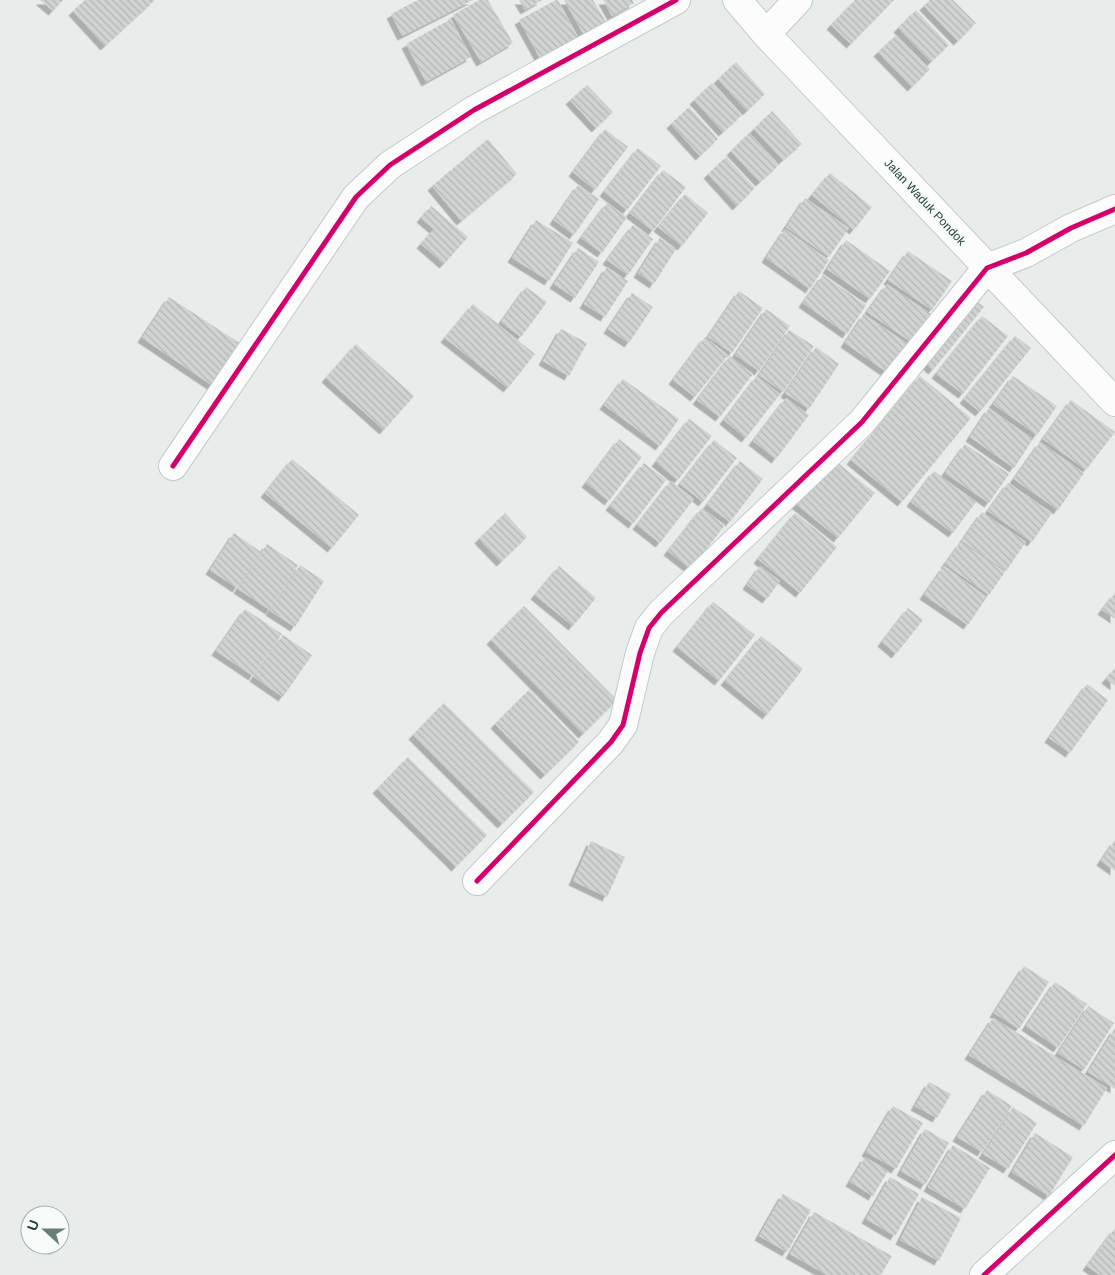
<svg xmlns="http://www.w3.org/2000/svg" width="1115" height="1275" font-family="Helvetica,sans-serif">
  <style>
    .building { fill: url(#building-back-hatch); filter: url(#shadow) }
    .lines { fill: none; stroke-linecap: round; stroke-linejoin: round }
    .minor-casing { stroke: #c5cac8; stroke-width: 30 }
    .minor { stroke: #fcfcfc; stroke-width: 28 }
    .cycleway-casing { stroke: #f7fbf9; stroke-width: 8 }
    .cycleway { stroke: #d6006c; stroke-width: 5 }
    .labels { text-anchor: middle; stroke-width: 5; stroke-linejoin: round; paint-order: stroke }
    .street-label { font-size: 12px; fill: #24423a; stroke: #f7fbf9 }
  </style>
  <defs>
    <pattern id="building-back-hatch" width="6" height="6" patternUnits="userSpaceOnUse" patternTransform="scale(1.25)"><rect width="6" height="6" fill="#cfd4d2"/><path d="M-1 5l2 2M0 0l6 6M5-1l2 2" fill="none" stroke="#b2b7b5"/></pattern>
    <filter id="shadow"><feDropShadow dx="-4.5" dy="4.5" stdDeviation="0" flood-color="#0004"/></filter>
  </defs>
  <rect width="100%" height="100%" fill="#e8edeb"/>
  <g class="building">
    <polygon points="40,0 63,0 53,11"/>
    <polygon points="85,0 155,0 105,46 73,11"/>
    <polygon points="418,0 473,0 402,36 391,14"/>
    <polygon points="479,0 488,0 513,43 481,62 453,15"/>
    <polygon points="519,0 542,0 525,10"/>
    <polygon points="556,0 558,0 579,39 541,60 519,20"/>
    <polygon points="564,0 593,0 606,22 584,35"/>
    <polygon points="603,0 632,0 634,3 612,16"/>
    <polygon points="855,0 894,0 851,44 831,25"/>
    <polygon points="930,0 953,0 976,23 958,41 924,6"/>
    <polygon points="916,10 949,45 931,62 898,28"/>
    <polygon points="451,19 471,57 426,82 406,44"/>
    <polygon points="896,35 930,69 912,87 878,52"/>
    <polygon points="736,62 765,94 747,111 718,79"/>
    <polygon points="712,83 742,115 723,132 694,100"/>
    <polygon points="587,85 613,112 596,128 570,100"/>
    <polygon points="689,107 718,139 700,156 671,124"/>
    <polygon points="772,111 802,144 783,160 754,129"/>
    <polygon points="605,129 628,147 595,190 573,172"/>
    <polygon points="749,133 779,165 760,182 731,151"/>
    <polygon points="488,139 517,174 461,221 432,186"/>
    <polygon points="638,148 661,166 627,210 604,192"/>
    <polygon points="726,157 755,188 737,206 708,174"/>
    <polygon points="663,170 686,187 653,231 630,213"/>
    <polygon points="830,173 872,207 854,230 812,195"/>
    <polygon points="578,185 599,199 574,235 554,220"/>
    <polygon points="685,194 708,213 682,246 658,227"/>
    <polygon points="805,198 849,228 829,257 786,227"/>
    <polygon points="607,203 627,217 602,253 581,238"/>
    <polygon points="431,206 468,237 444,264 421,244 434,229 421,218"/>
    <polygon points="536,220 573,243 549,281 512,258"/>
    <polygon points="633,225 653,239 628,275 607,260"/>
    <polygon points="785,229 829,260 810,289 766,258"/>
    <polygon points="660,238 676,249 654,284 638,273"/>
    <polygon points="846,240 890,271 870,299 827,269"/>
    <polygon points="578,248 599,262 575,298 554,284"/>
    <polygon points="908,251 952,281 932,310 888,280"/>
    <polygon points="607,267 628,281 605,317 584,304"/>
    <polygon points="823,275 866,305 847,334 803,303"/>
    <polygon points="887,284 931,314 911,342 867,312"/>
    <polygon points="526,287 547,302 521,337 501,322"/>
    <polygon points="739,291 763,308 732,353 708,337"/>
    <polygon points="632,293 653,307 629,343 608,329"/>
    <polygon points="970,296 984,307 933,370 919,358"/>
    <polygon points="169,297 247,348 219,390 142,338"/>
    <polygon points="473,304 535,354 508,388 445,338"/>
    <polygon points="766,309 790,326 759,371 735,355"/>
    <polygon points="864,314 908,344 888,373 845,343"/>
    <polygon points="982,316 1008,336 963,394 936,374"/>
    <polygon points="561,329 587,343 569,376 543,361"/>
    <polygon points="789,330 814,346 783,392 759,375"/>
    <polygon points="1015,336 1031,348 980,412 964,399"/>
    <polygon points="705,337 728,355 695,397 673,380"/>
    <polygon points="356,344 414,396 384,430 326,378"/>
    <polygon points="816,347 839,364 809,409 785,393"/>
    <polygon points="730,356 753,374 720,417 697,400"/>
    <polygon points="757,376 780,394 746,438 724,420"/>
    <polygon points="920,376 971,418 902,502 851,460"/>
    <polygon points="1013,376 1057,406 1037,435 993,404"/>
    <polygon points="623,379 679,419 660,446 604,405"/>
    <polygon points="786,398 809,415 776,459 753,441"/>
    <polygon points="1071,400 1115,432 1086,470 1043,439"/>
    <polygon points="989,408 1033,439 1014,468 970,437"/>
    <polygon points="689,419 712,436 678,480 656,462"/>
    <polygon points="619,439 642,457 609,501 586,483"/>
    <polygon points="714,440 737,458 703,502 680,484"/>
    <polygon points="1040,442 1084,473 1058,510 1014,479"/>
    <polygon points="965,444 1009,474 989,503 945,473"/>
    <polygon points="292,459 359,515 332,548 265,493"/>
    <polygon points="833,459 875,493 838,538 796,504"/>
    <polygon points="740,461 763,479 730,522 707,505"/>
    <polygon points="644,463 666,480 633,524 610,506"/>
    <polygon points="934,471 976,502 953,533 911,502"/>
    <polygon points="671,481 694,499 660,543 637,525"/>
    <polygon points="1008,483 1052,513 1032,542 988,511"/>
    <polygon points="702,508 725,525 691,569 668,551"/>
    <polygon points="982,512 1026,542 1006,571 962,541"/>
    <polygon points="505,513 527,537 501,562 479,539"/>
    <polygon points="795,513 837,547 800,593 758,559"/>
    <polygon points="234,533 261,552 237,588 210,570"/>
    <polygon points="961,542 1005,572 989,595 945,564"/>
    <polygon points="267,544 298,565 270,610 238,589"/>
    <polygon points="300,565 324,581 295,627 270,611"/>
    <polygon points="559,566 596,598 573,626 535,595"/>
    <polygon points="760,566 780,581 767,599 747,585"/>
    <polygon points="944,566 987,597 968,625 924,595"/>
    <polygon points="1115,593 1115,619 1102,610"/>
    <polygon points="713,602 755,635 719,681 677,647"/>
    <polygon points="524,606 617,700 583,734 491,640"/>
    <polygon points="908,608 923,620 896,654 882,642"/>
    <polygon points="245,609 282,634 253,676 216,651"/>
    <polygon points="283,635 312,655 283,697 254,677"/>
    <polygon points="761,636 803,669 767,715 725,681"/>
    <polygon points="1115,668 1115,686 1106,679"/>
    <polygon points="1087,684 1108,700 1070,753 1049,738"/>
    <polygon points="529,690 579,742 545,775 495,724"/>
    <polygon points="444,703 534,792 502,824 413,735"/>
    <polygon points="408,757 487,835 456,867 377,789"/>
    <polygon points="1115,840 1115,871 1101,861"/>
    <polygon points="591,841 625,857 607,897 573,881"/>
    <polygon points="1024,966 1049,982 1019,1029 994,1013"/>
    <polygon points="1055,982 1087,1004 1058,1048 1026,1026"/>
    <polygon points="1088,1006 1114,1023 1084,1070 1058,1053"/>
    <polygon points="993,1018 1107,1088 1084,1126 969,1055"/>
    <polygon points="1115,1028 1115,1089 1088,1072"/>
    <polygon points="929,1082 951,1094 937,1118 915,1106"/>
    <polygon points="987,1090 1012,1106 982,1152 957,1137"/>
    <polygon points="893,1106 923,1123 896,1169 866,1152"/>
    <polygon points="1013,1107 1037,1123 1008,1169 983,1154"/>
    <polygon points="925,1129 949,1143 925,1185 901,1171"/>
    <polygon points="1035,1133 1073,1157 1049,1196 1012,1172"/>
    <polygon points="953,1145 990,1168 965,1209 928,1187"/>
    <polygon points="865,1157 888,1171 873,1196 850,1182"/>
    <polygon points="890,1177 919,1194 895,1236 866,1219"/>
    <polygon points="783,1194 811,1210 787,1252 759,1236"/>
    <polygon points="922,1197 961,1218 939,1261 900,1240"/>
    <polygon points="814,1212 892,1256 881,1275 827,1275 790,1254"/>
    <polygon points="1115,1228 1115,1275 1100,1275 1087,1266"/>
  </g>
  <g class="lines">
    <defs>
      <g id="minor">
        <polyline points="737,0 766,34 1115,402"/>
        <polyline points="766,34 798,0"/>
        <polyline points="173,466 356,197 390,165 474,110 676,0"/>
        <polyline points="477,881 611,742 623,725 640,653 649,628 661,613 862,422 987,268 1026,253 1071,228 1115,209"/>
        <polyline points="984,1275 1115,1155"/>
      </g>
    </defs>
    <use href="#minor" class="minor-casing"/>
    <use href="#minor" class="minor"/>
    <defs>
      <g id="cycleway">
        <polyline points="173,466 356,197 390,165 474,110 676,0"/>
        <polyline points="477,881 611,742 623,725 640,653 649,628 661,613 862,422 987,268 1026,253 1071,228 1115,209"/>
        <polyline points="984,1275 1115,1155"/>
      </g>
    </defs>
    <use href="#cycleway" class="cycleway-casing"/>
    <use href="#cycleway" class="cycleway"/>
  </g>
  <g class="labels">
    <g class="street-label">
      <text transform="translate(925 202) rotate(47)" y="4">Jalan Waduk Pondok</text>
    </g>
  </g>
  <g transform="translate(45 1230) rotate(291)"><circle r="24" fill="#f7fbf9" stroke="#a3b1ad"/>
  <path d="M0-4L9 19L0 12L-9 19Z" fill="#697e78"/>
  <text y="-8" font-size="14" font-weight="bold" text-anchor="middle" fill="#24423a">U</text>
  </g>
</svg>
